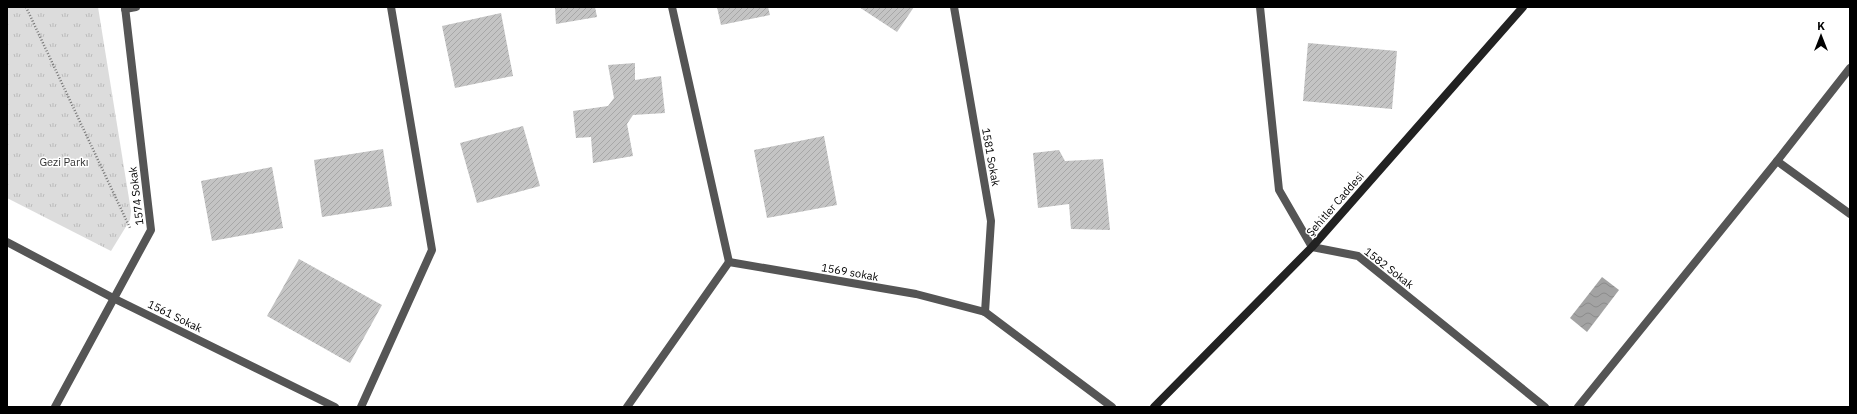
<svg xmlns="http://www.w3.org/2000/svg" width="1857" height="414" font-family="'IBM Plex Sans',sans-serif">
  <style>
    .park { fill: url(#park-tufts) }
    .water { fill: url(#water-waves) }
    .building { fill: url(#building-hatch) }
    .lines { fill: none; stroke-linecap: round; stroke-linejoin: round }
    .path { stroke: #777; stroke-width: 2.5; stroke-dasharray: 1 2; stroke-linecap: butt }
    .street { stroke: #555; stroke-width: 8 }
    .secondary { stroke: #222; stroke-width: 8 }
    .labels { text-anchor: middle; stroke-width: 3; stroke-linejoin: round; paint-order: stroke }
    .street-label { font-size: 11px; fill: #000; stroke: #fff }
    .park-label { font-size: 11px; fill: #333; stroke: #fff }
  </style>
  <defs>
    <pattern id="park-tufts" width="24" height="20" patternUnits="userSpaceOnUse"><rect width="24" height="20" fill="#dcdcdc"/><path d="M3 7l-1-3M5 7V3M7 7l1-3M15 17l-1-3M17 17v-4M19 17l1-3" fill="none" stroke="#bbb"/></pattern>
    <pattern id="water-waves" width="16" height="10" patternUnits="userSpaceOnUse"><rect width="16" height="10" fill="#a3a3a3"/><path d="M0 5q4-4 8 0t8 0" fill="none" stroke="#8b8b8b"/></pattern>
    <pattern id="building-hatch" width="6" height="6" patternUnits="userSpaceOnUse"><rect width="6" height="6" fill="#c4c4c4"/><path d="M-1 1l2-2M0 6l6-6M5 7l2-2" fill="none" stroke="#a7a7a7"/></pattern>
  </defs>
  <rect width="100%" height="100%" fill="#fff"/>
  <polygon class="park" points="7,7 98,7 131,211 130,220 111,251 7,198"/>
  <polygon class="water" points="1602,277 1619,290 1587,332 1570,318"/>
  <g class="building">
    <polygon points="555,7 595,7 597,17 556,24"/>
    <polygon points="717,7 768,7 770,15 721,25"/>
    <polygon points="859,7 914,7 897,32"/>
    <polygon points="501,13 513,76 455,88 442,26"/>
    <polygon points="1308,43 1397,51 1392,109 1303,101"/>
    <polygon points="635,63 635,80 661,76 665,113 633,115 627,124 633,156 593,163 591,137 576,138 573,111 608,106 614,98 608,65"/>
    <polygon points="523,126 540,186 477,203 460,143"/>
    <polygon points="824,136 837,205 767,218 754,150"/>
    <polygon points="383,149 392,206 322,217 314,160"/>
    <polygon points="1059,150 1065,161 1103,159 1110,230 1071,229 1069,204 1038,208 1033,153"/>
    <polygon points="272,167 283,228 212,241 201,181"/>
    <polygon points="299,259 382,305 350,363 267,316"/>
  </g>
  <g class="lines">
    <polyline class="path" points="26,7 130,228"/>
    <g class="street">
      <polyline points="672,7 729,262"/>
      <polyline points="954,7 991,221 985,312"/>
      <polyline points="1260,7 1279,190 1312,247 1358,256 1545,407"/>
      <polyline points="125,9 136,7"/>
      <polyline points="1777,161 1850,214"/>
      <polyline points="7,242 115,299 335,407"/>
      <polyline points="55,407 151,230 125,7"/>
      <polyline points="361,407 432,250 391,7"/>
      <polyline points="627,407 729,262 916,294 985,312 1112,407"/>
      <polyline points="1578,407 1777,161 1850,68"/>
    </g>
    <polyline class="secondary" points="1154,407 1312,247 1523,7"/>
  </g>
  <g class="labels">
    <g class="street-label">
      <text transform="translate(991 157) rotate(80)" y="4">1581 Sokak</text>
      <text transform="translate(136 196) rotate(-97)" y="4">1574 Sokak</text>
      <text transform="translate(1335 204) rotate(-49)" y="4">Şehitler Caddesi</text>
      <text transform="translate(1389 268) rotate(38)" y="4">1582 Sokak</text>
      <text transform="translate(850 272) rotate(10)" y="4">1569 sokak</text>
      <text transform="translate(175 316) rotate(26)" y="4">1561 Sokak</text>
    </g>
    <g class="park-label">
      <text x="64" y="166">Gezi Parkı</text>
    </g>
  </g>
  <rect width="1857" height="414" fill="none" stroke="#000000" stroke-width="16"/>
  <g transform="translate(1821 36)" stroke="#ffffff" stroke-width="3" paint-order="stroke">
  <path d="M0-3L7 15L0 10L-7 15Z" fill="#000000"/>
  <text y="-6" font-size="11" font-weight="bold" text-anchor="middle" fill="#000000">K</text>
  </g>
</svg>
